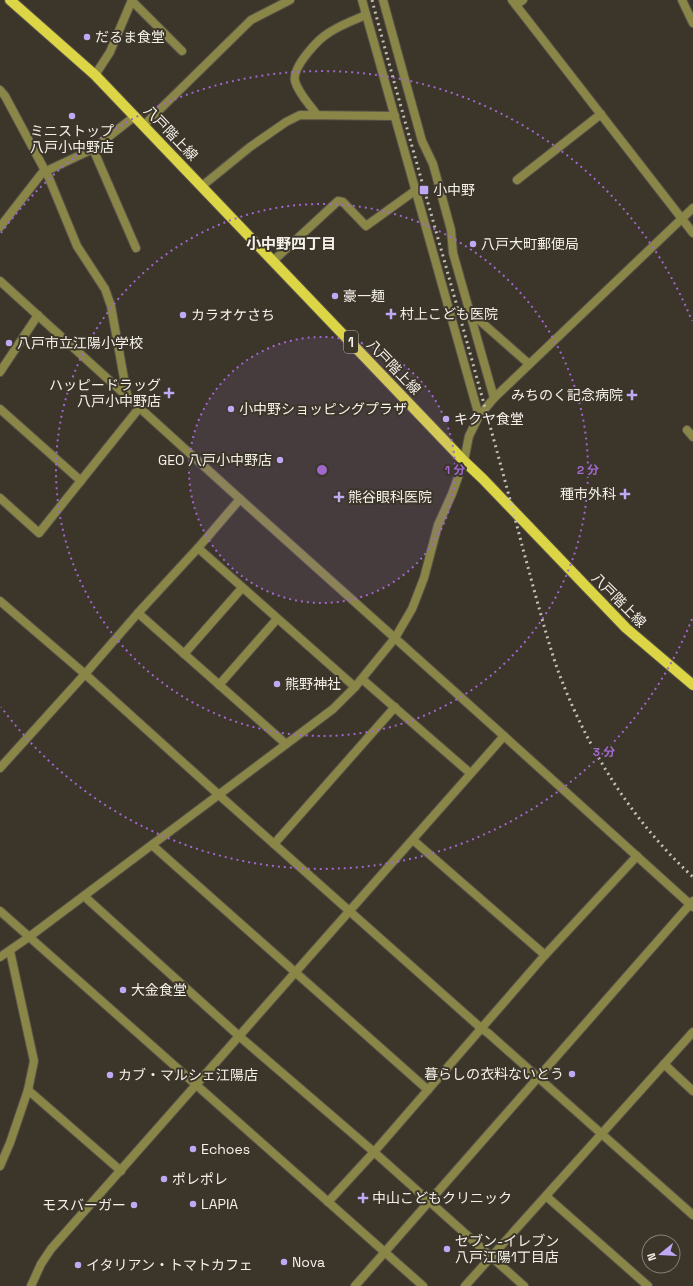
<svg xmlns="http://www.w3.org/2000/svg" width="693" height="1286" font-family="'Space Grotesk','Noto Sans JP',sans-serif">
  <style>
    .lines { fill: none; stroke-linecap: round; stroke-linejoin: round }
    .minor-casing { stroke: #595349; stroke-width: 10 }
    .tertiary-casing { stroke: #595349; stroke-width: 10 }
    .primary-casing { stroke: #595349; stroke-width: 12 }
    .minor { stroke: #898648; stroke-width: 8 }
    .tertiary { stroke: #898648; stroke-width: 8 }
    .primary { stroke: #dcd546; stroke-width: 10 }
    .rail { stroke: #c4c0b8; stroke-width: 3; stroke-dasharray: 2 4; stroke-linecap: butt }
    .ring { fill: none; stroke: #a067cc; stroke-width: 2; stroke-dasharray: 2 4 }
    .poi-dot { fill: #bfa9f4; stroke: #3b352a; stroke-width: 1.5 }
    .labels { text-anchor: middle; stroke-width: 4; stroke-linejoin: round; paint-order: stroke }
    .shield { fill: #3b352a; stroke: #bdb9b0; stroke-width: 1 }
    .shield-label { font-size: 13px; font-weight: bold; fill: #f5f1ea }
    .poi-label { font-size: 14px; fill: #f5f1ea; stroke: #3b352a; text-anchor: start }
    .street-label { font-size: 14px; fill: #f5f1ea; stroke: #3b352a }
    .neighbourhood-label { font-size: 15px; font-weight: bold; fill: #f5f1ea; stroke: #3b352a }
    .centre { fill: #a067cc; stroke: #3b352a; stroke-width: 2 }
    .ring-label { font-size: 12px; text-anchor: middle; font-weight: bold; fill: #a067cc; stroke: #3b352a; stroke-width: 4; stroke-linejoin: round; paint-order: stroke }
  </style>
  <rect width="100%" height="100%" fill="#3b352a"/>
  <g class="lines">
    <defs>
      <g id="minor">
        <polyline points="362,0 479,416"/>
        <polyline points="383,0 422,141 433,164 451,230 453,253 494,398"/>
        <polyline points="132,1 182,51"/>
        <polyline points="516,5 523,0"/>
        <polyline points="95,75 110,52 132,0"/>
        <polyline points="0,90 5,96 49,178 77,246 105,289 111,306 127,395"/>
        <path d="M 317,115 C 310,105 298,93 295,81 C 292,67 318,39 330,32 C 341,25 354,20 366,15"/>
        <polyline points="144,125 251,20 290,0"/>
        <polyline points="93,149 136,248"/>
        <polyline points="517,180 601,114"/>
        <polyline points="202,186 250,147 286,122 300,115 395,116"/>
        <polyline points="0,227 42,173 93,149 135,116"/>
        <polyline points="273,261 338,201 343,202 366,226 416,190"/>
        <polyline points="0,281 240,499 504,736 693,907"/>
        <polyline points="470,312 529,364"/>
        <polyline points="0,372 38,315"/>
        <polyline points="0,409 81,481"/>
        <polyline points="687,430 693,437"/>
        <polyline points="0,498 39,533 140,407"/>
        <polyline points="198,548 355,687"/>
        <polyline points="0,601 85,674 219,795 482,1029 488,1033 693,1215"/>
        <polyline points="138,613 286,744"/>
        <polyline points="184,654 242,588"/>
        <polyline points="362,679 470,773"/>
        <polyline points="219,685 277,619"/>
        <polyline points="0,768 85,674 138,613 198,548 240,499"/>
        <polyline points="413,840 545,955"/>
        <polyline points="274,844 395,707"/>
        <polyline points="152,845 428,1090"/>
        <polyline points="84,896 239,1036 374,1152 524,1286"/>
        <polyline points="664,1064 693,1091"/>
        <polyline points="28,1090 121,1171"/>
        <polyline points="0,1166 10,1143 28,1090 34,1061 10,951"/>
        <polyline points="546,1196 648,1286"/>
        <polyline points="328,1202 374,1152 545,955 637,856"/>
        <polyline points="31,1286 41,1264 51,1249 504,736"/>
        <polyline points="465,1286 693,1032"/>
      </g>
      <g id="tertiary">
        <polyline points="512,0 693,233"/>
        <polyline points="682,0 693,23"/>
        <polyline points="0,911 423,1286"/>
        <polyline points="0,957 29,937 333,709 355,687 395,638 412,609 424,578 438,525 452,494 464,461 469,436 479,416 494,398 693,208"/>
        <polyline points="355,1286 693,901"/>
      </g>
      <polyline id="primary" points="10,0 95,75 464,461 483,479 626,628 693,685"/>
    </defs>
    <use href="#minor" class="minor-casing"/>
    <use href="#tertiary" class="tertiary-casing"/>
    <use href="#primary" class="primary-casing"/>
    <use href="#minor" class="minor"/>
    <use href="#tertiary" class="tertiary"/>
    <use href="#primary" class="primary"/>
    <path class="rail" d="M 372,0 C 405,125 442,250 476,375 C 492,433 508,491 523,549 C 534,589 544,629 557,668 C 586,747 631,820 693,877"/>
  </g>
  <circle cx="322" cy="470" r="133" fill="#a067cc" fill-opacity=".12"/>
  <g class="ring">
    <circle cx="322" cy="470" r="133"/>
    <circle cx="322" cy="470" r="266"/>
    <path d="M692 619A399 399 0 0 1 1 707M1 233A399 399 0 0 1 692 321"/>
  </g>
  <g class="poi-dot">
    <circle cx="87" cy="37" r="4"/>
    <circle cx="72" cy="116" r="4"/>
    <rect x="419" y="185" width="10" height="10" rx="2"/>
    <circle cx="473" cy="244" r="4"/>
    <circle cx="335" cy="296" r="4"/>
    <path d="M389 308h4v4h4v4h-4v4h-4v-4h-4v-4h4z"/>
    <circle cx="183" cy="315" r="4"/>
    <circle cx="9" cy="343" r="4"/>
    <path d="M167 387h4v4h4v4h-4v4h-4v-4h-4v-4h4z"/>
    <path d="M630 389h4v4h4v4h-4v4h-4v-4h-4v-4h4z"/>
    <circle cx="231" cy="409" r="4"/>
    <circle cx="446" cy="419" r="4"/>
    <circle cx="280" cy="460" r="4"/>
    <path d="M623 488h4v4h4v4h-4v4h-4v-4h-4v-4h4z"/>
    <path d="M337 491h4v4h4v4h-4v4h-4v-4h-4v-4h4z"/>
    <circle cx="277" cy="684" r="4"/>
    <circle cx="123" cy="990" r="4"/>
    <circle cx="572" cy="1074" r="4"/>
    <circle cx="110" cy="1075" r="4"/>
    <circle cx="193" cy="1149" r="4"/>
    <circle cx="164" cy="1179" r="4"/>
    <path d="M361 1192h4v4h4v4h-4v4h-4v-4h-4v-4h4z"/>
    <circle cx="193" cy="1204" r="4"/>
    <circle cx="134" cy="1205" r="4"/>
    <circle cx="447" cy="1249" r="4"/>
    <circle cx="284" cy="1262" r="4"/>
    <circle cx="78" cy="1265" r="4"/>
  </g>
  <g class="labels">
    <rect class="shield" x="344" y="331" width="14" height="22" rx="3"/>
    <g class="shield-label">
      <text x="351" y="347">1</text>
    </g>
    <g class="poi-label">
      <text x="95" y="42">だるま食堂</text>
      <text x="72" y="136" text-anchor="middle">ミニストップ<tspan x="72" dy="16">八戸小中野店</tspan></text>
      <text x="433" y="195">小中野</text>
      <text x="481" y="249">八戸大町郵便局</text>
      <text x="343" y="301">豪一麺</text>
      <text x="400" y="319">村上こども医院</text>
      <text x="191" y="320">カラオケさち</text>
      <text x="17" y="348">八戸市立江陽小学校</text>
      <text x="161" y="390" text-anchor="end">ハッピードラッグ<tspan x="161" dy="16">八戸小中野店</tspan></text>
      <text x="623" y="400" text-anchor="end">みちのく記念病院</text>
      <text x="239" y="414">小中野ショッピングプラザ</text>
      <text x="454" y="424">キクヤ食堂</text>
      <text x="272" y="465" text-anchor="end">GEO 八戸小中野店</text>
      <text x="616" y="499" text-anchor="end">種市外科</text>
      <text x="348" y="502">熊谷眼科医院</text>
      <text x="285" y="689">熊野神社</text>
      <text x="131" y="995">大金食堂</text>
      <text x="564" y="1079" text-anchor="end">暮らしの衣料ないとう</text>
      <text x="118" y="1080">カブ・マルシェ江陽店</text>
      <text x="201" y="1154">Echoes</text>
      <text x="172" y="1184">ポレポレ</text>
      <text x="372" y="1203">中山こどもクリニック</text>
      <text x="201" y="1209">LAPIA</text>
      <text x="126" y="1210" text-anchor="end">モスバーガー</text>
      <text x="455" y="1246">セブン-イレブン<tspan x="455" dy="16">八戸江陽1丁目店</tspan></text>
      <text x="292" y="1267">Nova</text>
      <text x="86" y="1270">イタリアン・トマトカフェ</text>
    </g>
    <g class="street-label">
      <text transform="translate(171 133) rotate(46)" y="5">八戸階上線</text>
      <text transform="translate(394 367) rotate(46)" y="5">八戸階上線</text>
      <text transform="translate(619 600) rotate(45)" y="5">八戸階上線</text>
    </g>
    <g class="neighbourhood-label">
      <text x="291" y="249">小中野四丁目</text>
    </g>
  </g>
  <circle cx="322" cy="470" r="6" class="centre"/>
  <g class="ring-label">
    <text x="455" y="474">1 分</text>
    <text x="588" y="474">2 分</text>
    <text x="604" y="756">3 分</text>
  </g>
  <g transform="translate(661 1254) rotate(252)"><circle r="19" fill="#3b352a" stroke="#858077"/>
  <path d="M0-3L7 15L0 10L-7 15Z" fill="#bfa9f4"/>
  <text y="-6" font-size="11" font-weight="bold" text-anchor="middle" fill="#f5f1ea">N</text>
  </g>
</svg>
